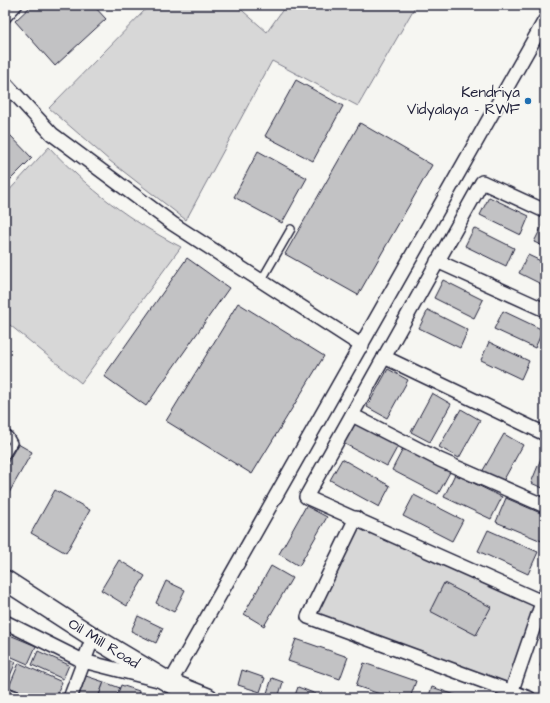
<svg xmlns="http://www.w3.org/2000/svg" width="550" height="703" font-family="'Architects Daughter',sans-serif">
  <style>
    .green { fill: #d7d7d7; stroke: #7c7c89 }
    .building { fill: #c2c2c4; stroke: #22223b }
    .lines { fill: none; stroke-linecap: round; stroke-linejoin: round }
    .lane-casing { stroke: #22223b; stroke-width: 10 }
    .street-casing { stroke: #22223b; stroke-width: 16 }
    .secondary-casing { stroke: #22223b; stroke-width: 22 }
    .lane { stroke: #f6f6f2; stroke-width: 7 }
    .street { stroke: #f6f6f2; stroke-width: 13 }
    .secondary { stroke: #f6f6f2; stroke-width: 19 }
    .poi-dot { fill: #1f6fb2; stroke: #f6f6f2; stroke-width: 1.5 }
    .labels { text-anchor: middle; stroke-width: 4; stroke-linejoin: round; paint-order: stroke }
    .poi-label { font-size: 15px; fill: #22223b; stroke: #f6f6f2; text-anchor: end }
    .street-label { font-size: 15px; fill: #22223b; stroke: #f6f6f2 }
  </style>
  <rect width="100%" height="100%" fill="#f6f6f2"/>
  <filter id="ink" filterUnits="userSpaceOnUse"><feTurbulence type="fractalNoise" baseFrequency=".025" numOctaves="2"/><feDisplacementMap in="SourceGraphic" scale="8" xChannelSelector="R" yChannelSelector="G"/><feConvolveMatrix kernelMatrix="1 2 1 2 8 2 1 2 1" color-interpolation-filters="sRGB"/></filter>
  <g filter="url(#ink)">
    <g class="green">
      <polygon points="150,5 236,5 267,32 286,5 416,5 358,106 272,61 186,220 110,161 49,108"/>
      <path d="M 49,147 C 88,189 130,221 181,247 L 81,383 L 5,321 L 5,195 Z"/>
      <polygon points="356,518 542,602 511,693 308,617"/>
    </g>
    <g class="building">
      <polygon points="32,5 93,5 106,19 55,66 15,21"/>
      <polygon points="296,80 343,106 313,161 265,136"/>
      <polygon points="360,123 432,165 358,295 285,254"/>
      <polygon points="10,135 32,158 5,185 5,140"/>
      <polygon points="258,151 307,178 282,223 234,197"/>
      <polygon points="489,197 529,216 521,235 480,215"/>
      <polygon points="543,224 545,225 545,247 534,242"/>
      <polygon points="474,228 514,248 506,266 465,246"/>
      <polygon points="528,255 545,263 545,286 519,273"/>
      <polygon points="187,258 229,288 146,406 104,376"/>
      <polygon points="443,280 483,300 474,318 434,298"/>
      <polygon points="238,303 324,356 252,474 166,421"/>
      <polygon points="428,310 468,330 460,348 419,328"/>
      <polygon points="503,311 543,330 535,348 494,329"/>
      <polygon points="489,342 529,361 521,379 481,360"/>
      <polygon points="388,369 408,380 387,418 367,407"/>
      <polygon points="432,393 451,404 430,442 411,432"/>
      <polygon points="461,409 480,420 459,458 439,447"/>
      <polygon points="353,419 399,444 387,466 341,442"/>
      <polygon points="504,434 523,445 502,483 482,472"/>
      <polygon points="18,444 32,452 5,500 5,467"/>
      <polygon points="404,447 450,472 438,494 392,470"/>
      <polygon points="544,451 545,451 545,489 531,483"/>
      <polygon points="342,459 390,486 379,507 330,480"/>
      <polygon points="455,474 502,497 491,519 444,497"/>
      <polygon points="55,490 90,510 66,553 31,533"/>
      <polygon points="414,495 463,520 452,541 403,516"/>
      <polygon points="506,498 545,515 544,542 496,522"/>
      <polygon points="306,506 327,517 299,566 279,554"/>
      <polygon points="488,530 538,552 528,574 478,551"/>
      <polygon points="119,560 145,576 127,606 101,590"/>
      <polygon points="271,566 292,578 264,626 244,614"/>
      <polygon points="166,581 185,590 174,612 156,603"/>
      <polygon points="444,583 491,607 476,635 430,611"/>
      <polygon points="138,616 163,628 156,643 131,631"/>
      <polygon points="5,633 36,646 28,664 5,654"/>
      <polygon points="296,639 348,657 340,679 288,661"/>
      <polygon points="38,651 69,665 63,679 32,665"/>
      <polygon points="545,651 545,668 540,666"/>
      <polygon points="5,657 16,662 5,687"/>
      <polygon points="19,663 62,682 55,698 35,698 9,687"/>
      <polygon points="364,663 416,681 410,698 392,698 356,686"/>
      <polygon points="242,670 265,678 260,692 238,685"/>
      <polygon points="86,676 104,682 98,698 78,698"/>
      <polygon points="272,678 283,682 278,698 266,696"/>
      <polygon points="104,682 120,688 116,698 98,698"/>
      <polygon points="121,685 139,691 137,698 116,698"/>
      <polygon points="298,687 316,694 315,698 294,698"/>
      <polygon points="432,687 464,698 428,698"/>
      <polygon points="141,692 156,697 156,698 139,698"/>
    </g>
    <g class="lines">
      <defs>
        <g id="lane">
          <polyline points="5,20 19,5"/>
          <polyline points="261,281 291,229"/>
          <polyline points="5,433 9,436 13,443 5,456"/>
        </g>
        <g id="street">
          <polyline points="5,83 52,134 173,224 362,346"/>
          <polyline points="437,261 545,310"/>
          <polyline points="384,357 545,434"/>
          <polyline points="352,415 440,460 545,506"/>
          <polyline points="356,518 308,617 529,698"/>
          <polyline points="542,602 306,497 482,182 545,211"/>
          <polyline points="5,622 83,661 170,683 545,20"/>
          <polyline points="511,693 545,594"/>
          <polyline points="5,694 16,698"/>
          <polyline points="70,698 93,637"/>
        </g>
        <polyline id="secondary" points="5,580 93,637 170,683 208,698"/>
      </defs>
      <use href="#lane" class="lane-casing"/>
      <use href="#street" class="street-casing"/>
      <use href="#secondary" class="secondary-casing"/>
      <use href="#lane" class="lane"/>
      <use href="#street" class="street"/>
      <use href="#secondary" class="secondary"/>
    </g>
  </g>
  <circle class="poi-dot" cx="528" cy="101" r="4"/>
  <g class="labels">
    <g class="poi-label">
      <text x="520" y="97">Kendriya<tspan x="520" dy="17">Vidyalaya - RWF</tspan></text>
    </g>
    <g class="street-label">
      <text transform="translate(104 643) rotate(32)" y="5">Oil Mill Road</text>
    </g>
  </g>
  <rect width="550" height="703" fill="none" stroke="#f6f6f2" stroke-width="20"/>
  <rect x="10" y="10" width="530" height="683" fill="none" stroke="#22223b" stroke-width="1.5" filter="url(#ink)"/>
</svg>
